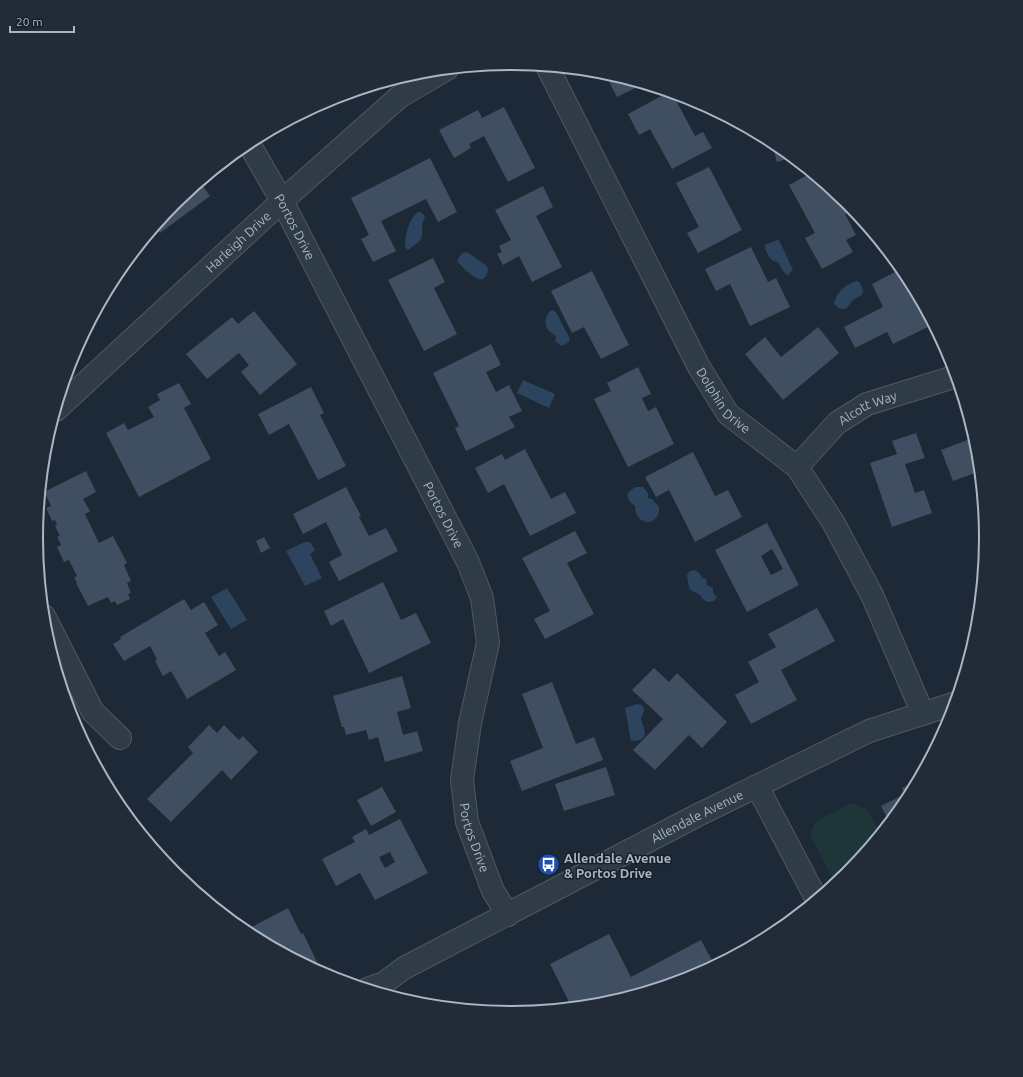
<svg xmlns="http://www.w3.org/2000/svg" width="1023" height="1077" font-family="Ubuntu,sans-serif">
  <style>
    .green { fill: #1f3638 }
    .water { fill: #2c445e }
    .building { fill: #3f4e60; fill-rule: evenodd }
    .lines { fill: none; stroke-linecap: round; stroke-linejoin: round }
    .minor-casing { stroke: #4e5866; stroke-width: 24 }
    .minor { stroke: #303b48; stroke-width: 22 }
    .labels { text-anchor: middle; stroke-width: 3; stroke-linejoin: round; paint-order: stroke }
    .street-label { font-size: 13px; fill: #aab5c5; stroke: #16202c }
    .poi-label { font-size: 13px; font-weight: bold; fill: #aab5c5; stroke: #16202c; text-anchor: start }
    .rim { fill: none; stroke: #aab5c5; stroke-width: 2 }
  </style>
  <rect width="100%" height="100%" fill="#1d2937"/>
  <polygon class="green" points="851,803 867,809 880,835 848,875 836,885 810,835 815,822"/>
  <g class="water">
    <path d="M 418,212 C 421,212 423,213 425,217 L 422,225 L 422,236 L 420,241 L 408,250 L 405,247 C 405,235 408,220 418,212 Z"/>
    <polygon points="777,240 779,240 793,270 791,271 788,276 783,271 778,262 773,261 769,257 765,249 765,245"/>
    <path d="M 466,252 L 470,254 L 487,266 C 489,271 487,276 483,279 C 475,281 462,267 457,261 L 461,254 Z"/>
    <path d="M 856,281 L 858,281 C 862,286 864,289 862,295 C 859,297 855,298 853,300 C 847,307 847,312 837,307 L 834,303 C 838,290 844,286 856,281 Z"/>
    <path d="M 552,310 L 556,312 L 570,339 L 569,342 L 562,346 L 555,341 L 556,339 L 556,336 C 553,333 550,333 548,330 C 543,324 546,313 552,310 Z"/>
    <polygon points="523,380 555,394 549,408 517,393"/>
    <path d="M 636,487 L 643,487 L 648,493 L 648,498 L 652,499 L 659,507 C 661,526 635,528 635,506 C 626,499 624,493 636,487 Z"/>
    <polygon points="305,542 310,542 315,550 310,554 322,578 305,586 286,551"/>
    <path d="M 693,570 C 698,571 700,573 702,578 L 706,579 L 707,585 L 713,588 L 713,593 L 717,597 L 714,601 L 707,602 L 704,600 L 699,594 L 692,591 L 689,588 L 687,575 L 689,572 Z"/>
    <polygon points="227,588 247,620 231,629 211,597"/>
    <path d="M 637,704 L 642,705 L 644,709 C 644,712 642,715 641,718 C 641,722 643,725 644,728 C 647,739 641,741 631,741 L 625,708 Z"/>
  </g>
  <g class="building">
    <polygon points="604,72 640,83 641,85 617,97"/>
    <polygon points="669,92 672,93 695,136 703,132 712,148 672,169 650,129 639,135 628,114"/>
    <polygon points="504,107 535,168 508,182 484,136 469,144 471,148 454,158 439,130 478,110 482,118"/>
    <polygon points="771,141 776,143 793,157 777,162"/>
    <polygon points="430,158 457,212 438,222 426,199 381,221 396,251 373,262 361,239 369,235 351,198"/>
    <polygon points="709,167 742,230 698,253 687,233 699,227 676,183"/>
    <polygon points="811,173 848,202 854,210 845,214 856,235 846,240 853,252 822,269 805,238 815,233 789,185"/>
    <polygon points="200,182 210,196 160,233 156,226 175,202"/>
    <polygon points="543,186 553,207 536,216 562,267 532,282 519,256 503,265 497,254 502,252 499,246 511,240 495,210"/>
    <polygon points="751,247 768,282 776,278 790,307 750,326 730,284 716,291 705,269"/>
    <polygon points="131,257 134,261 115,278 116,274"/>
    <polygon points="433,258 445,282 434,288 457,334 424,351 388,280"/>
    <polygon points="901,269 930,326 893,344 887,332 855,348 844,327 883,307 872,284"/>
    <polygon points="592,271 629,345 601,359 584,327 572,333 551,291"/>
    <polygon points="254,311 297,364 260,395 241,372 249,365 239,353 207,379 186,354 232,317 238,324"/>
    <polygon points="818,327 839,353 783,400 745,354 765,337 781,357"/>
    <polygon points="491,344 501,365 486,372 496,392 509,385 522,411 509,417 515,427 466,451 455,428 459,426 433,373"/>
    <polygon points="638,367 651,394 642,398 648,411 656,407 674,444 628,467 594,399 611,391 607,383"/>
    <polygon points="179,383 191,404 184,408 211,459 139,497 106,433 124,423 128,430 154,417 148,407 160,400 157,394"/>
    <polygon points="311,387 324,413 320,415 346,466 318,480 289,424 269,435 258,414"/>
    <polygon points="916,433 925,458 905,464 915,493 924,490 932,513 892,527 870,463 897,454 892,441"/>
    <polygon points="975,437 978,446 980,471 953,481 941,450"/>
    <polygon points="525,449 551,499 565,492 576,513 530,536 504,484 488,493 475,468 502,454 505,460"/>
    <polygon points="693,452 715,496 728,490 742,517 695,542 669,490 656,497 645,477"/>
    <polygon points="86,471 96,492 83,499 90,511 85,514 99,543 113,536 127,563 124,565 131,581 127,583 131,593 128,594 130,599 117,605 115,601 111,603 108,597 88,606 76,583 77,582 74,578 77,576 69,560 64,562 57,547 61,545 57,537 60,536 55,526 57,525 55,520 52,521 46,508 51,506 45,493 47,492 46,491"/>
    <polygon points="346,487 361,516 359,517 369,536 386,528 398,551 339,581 329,562 342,555 326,522 303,534 293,514"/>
    <path d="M 767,523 L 799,585 L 747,612 L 715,550 ZM 772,549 L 783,569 L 771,575 L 761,556 Z"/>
    <polygon points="575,531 587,553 567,563 594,614 545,639 534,619 550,611 522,558"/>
    <polygon points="264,537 270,548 261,553 256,541"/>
    <polygon points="383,582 401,620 416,613 431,643 369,673 343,619 331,626 324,611"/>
    <polygon points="184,599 191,610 204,602 218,625 205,633 219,656 225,652 236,670 187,699 171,671 163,676 155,661 157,659 150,646 124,661 113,644 121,639 120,637"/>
    <polygon points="817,608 835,641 781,670 797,700 751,724 735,695 759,682 748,662 776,647 768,634"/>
    <polygon points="654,668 669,682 677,673 727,722 702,748 689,735 655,770 633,750 663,719 632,690"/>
    <polygon points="402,676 411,708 397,712 403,735 417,731 423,751 385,762 378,737 369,740 366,730 346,735 344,727 342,727 333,696"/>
    <polygon points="552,682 576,744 594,737 603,760 522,791 510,761 543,748 522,694"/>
    <polygon points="209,725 217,733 224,725 239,740 243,736 258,752 231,780 222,770 171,822 147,799 193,753 188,747"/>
    <polygon points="606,767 615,795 564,811 555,784"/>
    <polygon points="919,780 907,803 890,823 881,806 905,794 902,788"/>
    <polygon points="382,787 396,812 371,826 357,800"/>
    <path d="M 400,819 L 428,873 L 375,900 L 360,873 L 336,886 L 322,859 L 355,842 L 352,837 L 366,829 L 369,835 ZM 390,852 L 395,862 L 385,868 L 379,857 Z"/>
    <polygon points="288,908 301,934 303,933 317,962 309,967 247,934 244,931"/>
    <polygon points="609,934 631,977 701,940 715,966 693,978 604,1005 572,1008 550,964"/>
  </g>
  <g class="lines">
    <defs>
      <g id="minor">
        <path id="s1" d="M 547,66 L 699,367 L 728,414 L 797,467 L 833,522 L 872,595 L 923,714"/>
        <path id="s2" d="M 248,142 L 282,201 L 468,562 L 482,598 L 488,643 L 470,723 L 462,780 L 467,822 L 493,891 L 508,915"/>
        <path id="s3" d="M 56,410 L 282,201 L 399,97 L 447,69"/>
        <path id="s4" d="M 797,467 L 837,423 L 867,404 L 957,376"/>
        <polyline points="44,616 93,712 120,738"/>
        <polyline points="757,786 817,900"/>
        <path id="s5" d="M 367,989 L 384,983 L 404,968 L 698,815 L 869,731 L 956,703"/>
      </g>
    </defs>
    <use href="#minor" class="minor-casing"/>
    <use href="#minor" class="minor"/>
  </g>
  <defs>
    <symbol id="bus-disc" viewBox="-11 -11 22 22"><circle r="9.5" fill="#1a4fb4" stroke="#16202c"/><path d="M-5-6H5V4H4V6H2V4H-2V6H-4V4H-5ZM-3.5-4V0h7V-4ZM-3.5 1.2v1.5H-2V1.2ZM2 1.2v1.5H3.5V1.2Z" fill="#fff"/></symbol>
  </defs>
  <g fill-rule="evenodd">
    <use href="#bus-disc" x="536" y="852" width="25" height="25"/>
  </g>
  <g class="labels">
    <g class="street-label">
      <text dy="5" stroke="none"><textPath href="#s2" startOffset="97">Portos Drive</textPath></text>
      <text dy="5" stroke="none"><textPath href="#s3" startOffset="248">Harleigh Drive</textPath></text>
      <text dy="5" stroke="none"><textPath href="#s1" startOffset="379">Dolphin Drive</textPath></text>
      <text dy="5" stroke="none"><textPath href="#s4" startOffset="94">Alcott Way</textPath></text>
      <text dy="5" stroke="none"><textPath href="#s2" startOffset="421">Portos Drive</textPath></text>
      <text dy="5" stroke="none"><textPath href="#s5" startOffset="373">Allendale Avenue</textPath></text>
      <text dy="5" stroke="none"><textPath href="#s2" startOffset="757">Portos Drive</textPath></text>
    </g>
    <g class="poi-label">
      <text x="564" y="863">Allendale Avenue<tspan x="564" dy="15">&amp; Portos Drive</tspan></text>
    </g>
  </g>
  <path d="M0 0H1023V1077H0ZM43 538a468 468 0 1 1 936 0a468 468 0 1 1-936 0Z" fill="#222c38" fill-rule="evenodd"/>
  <path class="rim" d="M43 538a468 468 0 1 1 936 0a468 468 0 1 1-936 0Z"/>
  <path d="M10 26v6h64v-6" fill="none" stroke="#aab5c5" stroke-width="2"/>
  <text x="16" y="26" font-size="12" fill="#aab5c5" stroke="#16202c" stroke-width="3" paint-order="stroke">20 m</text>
</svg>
